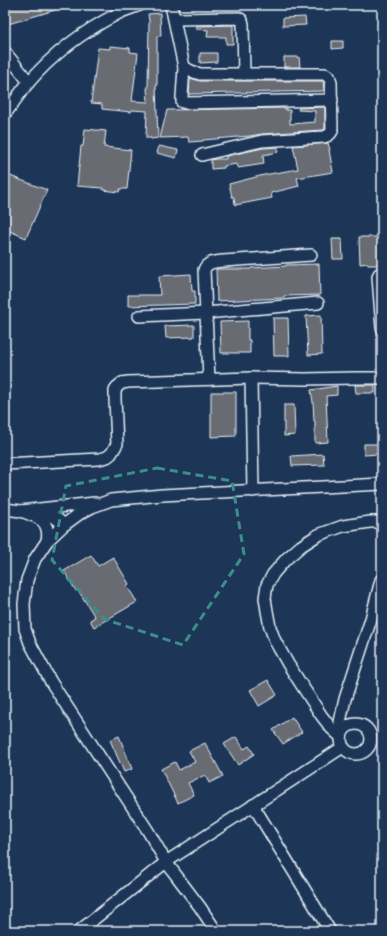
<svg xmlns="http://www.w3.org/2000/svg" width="387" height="936" font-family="Delius,sans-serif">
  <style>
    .building { fill: #686c72; stroke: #e8f1f8 }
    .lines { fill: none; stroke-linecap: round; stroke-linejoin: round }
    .minor-casing { stroke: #e8f1f8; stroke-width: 14 }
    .minor { stroke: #1d3557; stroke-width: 11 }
    .marked { fill: none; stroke: #3a8f8a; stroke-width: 3; stroke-dasharray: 8 5; stroke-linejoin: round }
  </style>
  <rect width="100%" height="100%" fill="#1d3557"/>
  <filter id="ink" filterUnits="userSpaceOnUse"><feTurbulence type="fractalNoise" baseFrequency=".025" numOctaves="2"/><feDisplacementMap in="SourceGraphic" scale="8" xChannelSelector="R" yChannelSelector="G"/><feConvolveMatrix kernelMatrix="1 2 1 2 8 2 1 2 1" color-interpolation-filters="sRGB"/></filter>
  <g filter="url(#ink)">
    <g class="building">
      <polygon points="20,5 65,5 65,7 5,25 5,9"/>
      <polygon points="160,13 161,36 157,36 157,86 156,86 158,138 151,139 151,138 146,138 147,111 132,110 131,112 102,109 102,104 91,103 98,48 110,49 110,46 130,48 130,52 138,53 132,101 148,102 147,88 148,88 149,21 148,14"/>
      <polygon points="305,17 306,25 283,26 283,18"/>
      <polygon points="233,25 233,44 226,44 226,37 207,37 208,30 196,29 196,26"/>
      <polygon points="332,41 343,41 343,48 332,49"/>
      <polygon points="200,53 217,53 217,62 200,63"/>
      <polygon points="284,57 299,57 300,67 284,67"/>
      <polygon points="190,78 200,81 323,81 324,91 189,94"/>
      <polygon points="325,107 325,129 323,130 262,134 250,136 203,140 203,141 189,142 188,137 160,138 167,110 286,108 286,110 290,110 290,124 315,122 315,111 298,110 299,108"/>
      <polygon points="85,129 106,131 104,147 131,150 127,189 120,189 119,192 103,190 103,188 77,186 81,146 83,146"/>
      <polygon points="328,143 330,150 329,150 333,172 297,178 299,186 271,193 272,198 235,205 234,197 232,197 229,184 264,175 298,169 293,146"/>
      <polygon points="159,146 178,150 176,158 157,153"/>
      <polygon points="278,147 278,152 263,155 264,164 238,168 237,164 224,166 224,168 211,169 211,160 216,159 226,159 226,156 263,148"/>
      <polygon points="5,174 47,190 26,238 5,229"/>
      <polygon points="359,237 382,237 382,265 368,265 368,263 360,264"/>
      <polygon points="332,239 342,239 343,259 333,259"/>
      <polygon points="319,264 320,295 284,296 284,298 217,301 216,269 251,269 251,268 286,266 286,265"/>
      <polygon points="191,274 192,291 195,291 195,304 128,306 128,295 160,295 159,276"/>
      <polygon points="321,315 322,354 308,355 306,316"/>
      <polygon points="273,318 288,318 289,356 274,356"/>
      <polygon points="248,321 248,340 250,340 250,353 221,353 220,322"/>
      <polygon points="194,325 194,337 166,338 165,326"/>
      <polygon points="355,385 375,385 375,393 356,393"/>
      <polygon points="337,386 337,395 326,396 328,442 315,443 315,421 314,421 313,402 311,390"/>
      <polygon points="211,392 236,392 236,436 211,437"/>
      <polygon points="284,405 294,405 295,435 284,436"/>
      <polygon points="364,444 379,444 379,454 364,455"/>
      <polygon points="323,454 324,465 292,466 291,456"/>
      <polygon points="91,555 98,566 113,557 129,584 127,586 137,602 94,627 90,620 95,617 78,590 76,591 64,571"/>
      <polygon points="268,680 277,695 259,706 250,690"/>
      <polygon points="292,717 302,732 283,744 273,730"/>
      <polygon points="119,736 132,769 124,772 110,740"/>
      <polygon points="236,737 244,749 249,746 254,754 238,765 224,744"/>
      <polygon points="205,743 223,776 209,783 205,775 188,783 194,795 178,803 161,769 175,762 179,770 195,762 189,751"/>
    </g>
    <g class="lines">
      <defs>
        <g id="minor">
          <polyline points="171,5 184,67 182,97 182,102 186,103 332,100"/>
          <polyline points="175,19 239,18 242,20 243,24 244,74"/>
          <polyline points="5,52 29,82"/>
          <path d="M 184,67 L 191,71 L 200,74 L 325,74 L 329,76 L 331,82 L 332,131 C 330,135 328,136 324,137 L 262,141 L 214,152 L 202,155"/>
          <path d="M 5,114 C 13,104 20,92 29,82 C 53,54 84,31 117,14 C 124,10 132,8 140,5"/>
          <polyline points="382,273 379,274 378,277 382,328"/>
          <polyline points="139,316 206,313 318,303"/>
          <polyline points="251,378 253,491"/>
          <path d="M 209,379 L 204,270 C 207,262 214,262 223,261 L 311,255"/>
          <polyline points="5,464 99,459 107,457 111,454 117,444 115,399 115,391 117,387 122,383 128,382 251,378 305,379 354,378 382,378"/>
          <polyline points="5,509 44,514 56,518 64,525"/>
          <path d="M 47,541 C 51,520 37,517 21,511 L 95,503"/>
          <circle cx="356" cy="739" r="15"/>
          <polyline points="342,733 340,722 345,699 371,619 381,580"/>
          <polyline points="341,737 331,728 321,715 288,664 275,641 270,627 267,611 265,598 267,585 273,574 286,559 301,546 318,535 343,526 370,522 382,522"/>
          <polyline points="253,805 330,931"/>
          <polyline points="79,931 166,862 343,747"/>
          <polyline points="216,931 200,907 166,862 148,831 51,682 30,643 25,629 24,604 27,580 35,559 47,541 64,525 79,514 92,507 111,500 162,495 382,484"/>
        </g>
      </defs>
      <use href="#minor" class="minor-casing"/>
      <use href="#minor" class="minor"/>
    </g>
  </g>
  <path class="marked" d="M 157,468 L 232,481 L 244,554 L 183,645 L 104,619 L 52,560 L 66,486 Z"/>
  <rect width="387" height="936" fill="none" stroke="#1d3557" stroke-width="20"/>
  <rect x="10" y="10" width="367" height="916" fill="none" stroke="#e8f1f8" stroke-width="1.5" filter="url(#ink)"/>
</svg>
